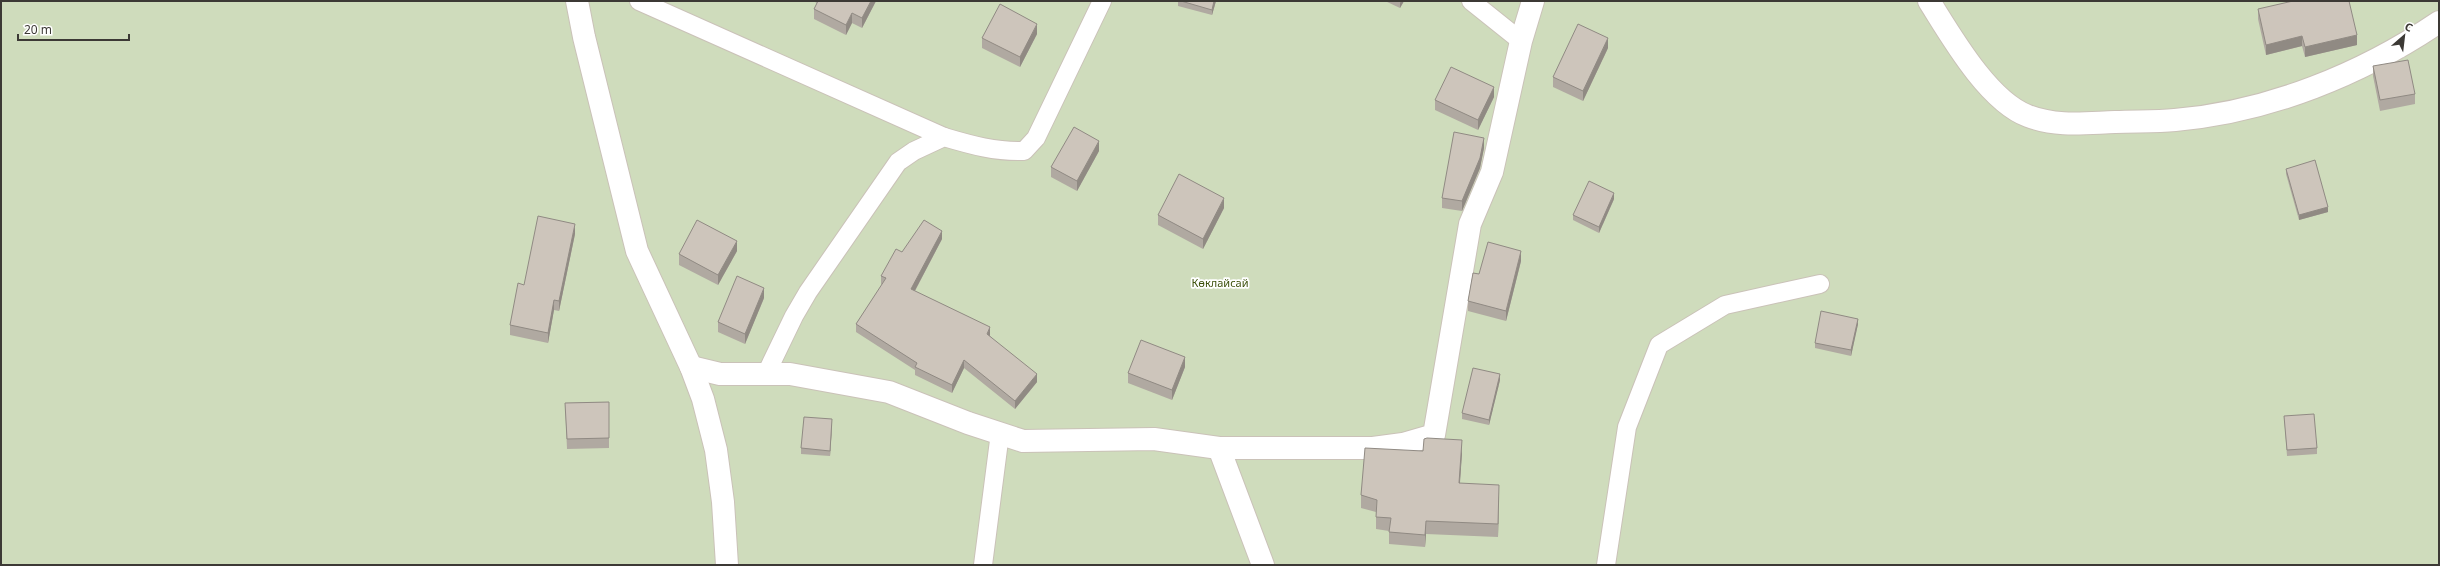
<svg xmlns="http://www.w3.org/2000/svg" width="2440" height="566" font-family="'Noto Sans',sans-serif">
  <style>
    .garden { fill: #cfdcbc }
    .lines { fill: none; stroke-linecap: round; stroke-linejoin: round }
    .lane-casing { stroke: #cac2b8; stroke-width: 20 }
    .street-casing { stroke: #cac2b8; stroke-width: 24 }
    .lane { stroke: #fff; stroke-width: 18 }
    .street { stroke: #fff; stroke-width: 22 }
    .wall { fill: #b0a9a1 }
    .shaded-wall { fill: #908a83 }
    .building { fill: #cdc5bb; stroke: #908a83 }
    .labels { text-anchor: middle; stroke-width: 3.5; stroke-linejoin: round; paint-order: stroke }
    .park-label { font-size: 11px; fill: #3c500b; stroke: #fff }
  </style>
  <rect width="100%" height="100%" fill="#f2eae0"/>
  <rect class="garden" x="1" y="1" width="2438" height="564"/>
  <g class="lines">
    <defs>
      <g id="lane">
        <polyline points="639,1 944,137"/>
        <polyline points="1471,1 1521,41"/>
        <path d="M 766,374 L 794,316 L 808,292 L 898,162 L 914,151 L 944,137 C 971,145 996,152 1024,151 L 1036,138 L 1102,1"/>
        <polyline points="983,565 1000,433"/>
        <polyline points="1606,565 1627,427 1659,345 1725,305 1820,284"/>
      </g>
      <g id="street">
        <polyline points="577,1 584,37 637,251 691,367 703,399 716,450 723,502 727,565"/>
        <path d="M 1929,1 C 1951,36 1988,101 2028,116 C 2057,127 2085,123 2115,122 C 2135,121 2155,122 2175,120 C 2269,112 2362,74 2439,22"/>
        <polyline points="691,367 720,374 790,374 889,392 968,423 1023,441 1154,439 1219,448 1373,448 1403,444 1434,435 1470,224 1492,172 1521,41 1533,1"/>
        <polyline points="1219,448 1263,565"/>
      </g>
    </defs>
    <use href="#lane" class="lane-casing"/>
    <use href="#street" class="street-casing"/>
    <use href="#lane" class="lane"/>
    <use href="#street" class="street"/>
  </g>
  <g class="wall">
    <polygon points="813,1 876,1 862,28 852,23 846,35 814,19 814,9 817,3"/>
    <polygon points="1178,1 1216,1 1212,15 1178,6"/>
    <polygon points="1385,1 1404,1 1400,8"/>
    <polygon points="2258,9 2357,45 2305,57 2302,46 2266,55 2258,19"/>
    <polygon points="1037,34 1020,67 982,48 982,38"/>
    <polygon points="1608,48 1583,101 1553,87 1553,77"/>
    <polygon points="2373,66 2415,94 2415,104 2380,111 2373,76"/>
    <polygon points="1494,97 1478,130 1435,110 1435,100"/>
    <polygon points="1484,148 1480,168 1462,211 1442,208 1442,198"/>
    <polygon points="1099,151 1077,191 1051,177 1051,167"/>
    <polygon points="2286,169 2328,212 2299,220 2286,174"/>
    <polygon points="1614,199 1599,233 1573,220 1573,215"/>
    <polygon points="1224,208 1203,249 1158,225 1158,215"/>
    <polygon points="575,234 559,311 554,310 548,343 510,335 510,325"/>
    <polygon points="942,239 915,291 990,336 1037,382 1015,409 964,368 952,393 915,375 915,370 856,332 856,324 882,285 881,284 881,276 902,252"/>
    <polygon points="737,251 718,285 679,265 679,254"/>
    <polygon points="1521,261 1506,321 1468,311 1468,301 1479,274"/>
    <polygon points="764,298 745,344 718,332 718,322"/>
    <polygon points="1858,324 1851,356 1815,348 1815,343"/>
    <polygon points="1185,367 1172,400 1128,383 1128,373"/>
    <polygon points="1500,380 1489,425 1462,419 1462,413"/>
    <polygon points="609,402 609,448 567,449 565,403"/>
    <polygon points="2284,416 2317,448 2317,454 2287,456"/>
    <polygon points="832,425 830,456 801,454 801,448"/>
    <polygon points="1423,451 1462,453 1460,483 1499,497 1498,537 1426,534 1425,547 1389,544 1389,531 1376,529 1376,512 1361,508 1361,495"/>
  </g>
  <g class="shaded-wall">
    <polygon points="871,1 876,1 862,28 862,18"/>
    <polygon points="1214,1 1216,1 1212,15 1212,10"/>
    <polygon points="1401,1 1404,1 1400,8 1400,3"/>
    <polygon points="852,13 852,23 846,35 846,25"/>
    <polygon points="1037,24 1037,34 1020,67 1020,57"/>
    <polygon points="2357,35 2357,45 2305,57 2305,47"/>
    <polygon points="2302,36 2302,46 2266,55 2266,45"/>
    <polygon points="1608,38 1608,48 1583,101 1583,91"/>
    <polygon points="1494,87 1494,97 1478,130 1478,120"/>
    <polygon points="1484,138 1484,148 1480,168 1462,211 1462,201"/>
    <polygon points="1099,141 1099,151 1077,191 1077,181"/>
    <polygon points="1614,193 1614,199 1599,233 1599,227"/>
    <polygon points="1224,198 1224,208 1203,249 1203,239"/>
    <polygon points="2328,207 2328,212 2299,220 2299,215"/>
    <polygon points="575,224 575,234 559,311 559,301"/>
    <polygon points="942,231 942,239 911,298 911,289"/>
    <polygon points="737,241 737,251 718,285 718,275"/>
    <polygon points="1521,251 1521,261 1506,321 1506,311"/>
    <polygon points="764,288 764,298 745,344 745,334"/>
    <polygon points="554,300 554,310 548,343 548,333"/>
    <polygon points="1858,319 1858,324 1851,356 1851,350"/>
    <polygon points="990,327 990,336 987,342 987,334"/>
    <polygon points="1185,357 1185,367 1172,400 1172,390"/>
    <polygon points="964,360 964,368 952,393 952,385"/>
    <polygon points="1037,374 1037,382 1015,409 1015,401"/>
    <polygon points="1500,374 1500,380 1489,425 1489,420"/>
    <polygon points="832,419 832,425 830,456 830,451"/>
    <polygon points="1462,440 1462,453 1459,495 1459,483"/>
    <polygon points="1499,485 1499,497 1498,537 1498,524"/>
    <polygon points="1426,521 1426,534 1425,547 1425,535"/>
  </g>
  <g class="building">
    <polygon points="818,1 871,1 862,18 852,13 846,25 814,9"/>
    <polygon points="1181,1 1214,1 1212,10"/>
    <polygon points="2293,1 2349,1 2357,35 2305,47 2302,36 2266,45 2258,9"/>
    <polygon points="1000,4 1037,24 1020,57 982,38"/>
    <polygon points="1578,24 1608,38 1583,91 1553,77"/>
    <polygon points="2408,60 2415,94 2380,100 2373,66"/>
    <polygon points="1451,67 1494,87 1478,120 1435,100"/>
    <polygon points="1074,127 1099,141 1077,181 1051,167"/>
    <polygon points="1454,132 1484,138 1480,158 1462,201 1442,198"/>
    <polygon points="2315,160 2328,207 2299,215 2286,169"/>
    <polygon points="1179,174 1224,198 1203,239 1158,215"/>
    <polygon points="1589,181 1614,193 1599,227 1573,215"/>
    <polygon points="538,216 575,224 559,301 554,300 548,333 510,325 518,283 524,285"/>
    <polygon points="697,220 737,241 718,275 679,254"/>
    <polygon points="924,220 942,231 911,289 990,327 987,334 1037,374 1015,401 964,360 952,385 915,367 917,363 856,324 886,278 881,276 896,249 902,252"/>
    <polygon points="1488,242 1521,251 1506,311 1468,301 1473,273 1479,274"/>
    <polygon points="737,276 764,288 745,334 718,322"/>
    <polygon points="1821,311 1858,319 1851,350 1815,343"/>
    <polygon points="1141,340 1185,357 1172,390 1128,373"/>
    <polygon points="1473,368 1500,374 1489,420 1462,413"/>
    <polygon points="609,402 609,438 567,439 565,403"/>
    <polygon points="2314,414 2317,448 2287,450 2284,416"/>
    <polygon points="804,417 832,419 830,451 801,448"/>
    <polygon points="1427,438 1462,440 1459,483 1499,485 1498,524 1426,521 1425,535 1389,532 1391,518 1376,517 1377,500 1361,495 1365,448 1423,451 1424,439"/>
  </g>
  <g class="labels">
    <g class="park-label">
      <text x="1220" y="287">Көклайсай</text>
    </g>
  </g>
  <rect width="2440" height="566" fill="none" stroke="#3c3935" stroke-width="4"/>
  <g transform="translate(2404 36) rotate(28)" stroke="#ffffff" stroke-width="3" paint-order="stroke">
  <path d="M0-3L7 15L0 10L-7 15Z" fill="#3c3935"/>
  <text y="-6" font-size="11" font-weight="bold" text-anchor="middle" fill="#3c3935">С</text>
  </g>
  <path d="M18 34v6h111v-6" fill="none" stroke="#3c3935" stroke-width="2"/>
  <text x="24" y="34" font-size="12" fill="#3c3935" stroke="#ffffff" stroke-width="3" paint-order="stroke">20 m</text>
</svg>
